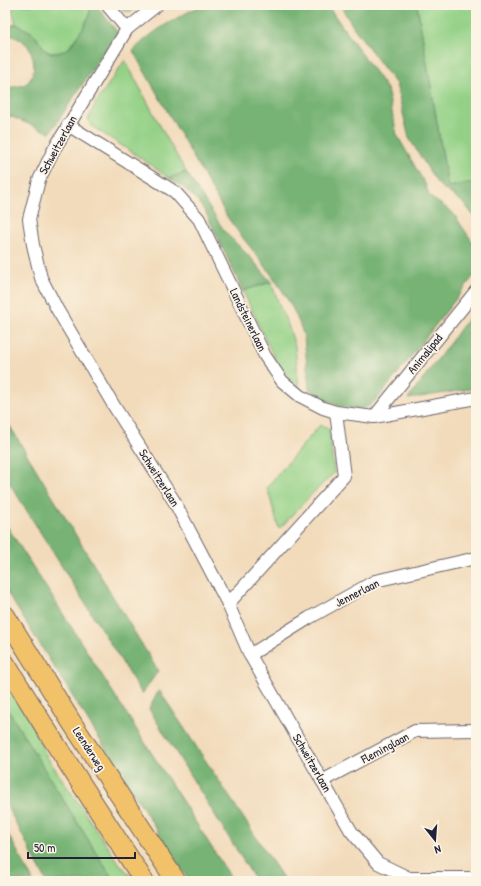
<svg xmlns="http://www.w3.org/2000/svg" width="481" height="886" font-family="'Patrick Hand',sans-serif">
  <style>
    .green { fill: #94d187; stroke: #5b7a61 }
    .forest { fill: #77b374; stroke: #4c6a58 }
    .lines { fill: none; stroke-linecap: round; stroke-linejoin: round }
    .minor-casing { stroke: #6b6368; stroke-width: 14 }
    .primary-casing { stroke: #6b6368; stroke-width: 21 }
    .minor { stroke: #fff; stroke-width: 12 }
    .primary { stroke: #f2c26a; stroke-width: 19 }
    .labels { text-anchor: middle; stroke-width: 3.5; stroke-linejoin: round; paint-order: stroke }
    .street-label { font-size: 12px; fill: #22223b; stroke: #fcf5e5 }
  </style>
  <rect width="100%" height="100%" fill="#fcf5e5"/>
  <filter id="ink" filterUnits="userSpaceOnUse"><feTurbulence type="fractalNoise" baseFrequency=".025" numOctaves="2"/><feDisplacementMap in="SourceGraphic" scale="8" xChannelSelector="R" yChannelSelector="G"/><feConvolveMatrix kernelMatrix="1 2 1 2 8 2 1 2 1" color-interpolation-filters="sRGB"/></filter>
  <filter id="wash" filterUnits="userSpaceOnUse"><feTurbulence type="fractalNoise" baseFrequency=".012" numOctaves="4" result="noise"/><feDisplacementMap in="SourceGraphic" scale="16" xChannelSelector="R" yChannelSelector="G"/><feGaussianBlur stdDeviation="0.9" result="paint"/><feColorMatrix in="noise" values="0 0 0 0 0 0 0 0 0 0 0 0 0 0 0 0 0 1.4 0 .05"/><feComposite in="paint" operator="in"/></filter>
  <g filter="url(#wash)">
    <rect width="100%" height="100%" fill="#f2dbbb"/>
    <g class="green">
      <polygon points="12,5 91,5 89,16 83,28 69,48 64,51 57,53 51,53 46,51 33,33 16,24 12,8"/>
      <polygon points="417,5 476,5 476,182 448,187"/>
      <polygon points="125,60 164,133 186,172 169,178 132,152 91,126 88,120 89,118 95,104"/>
      <polygon points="271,282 280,307 288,325 295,346 299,388 282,370 273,355 243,291"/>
      <polygon points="320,425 329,428 334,473 310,496 279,529 267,487"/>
      <polygon points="5,680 30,721 47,757 118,862 135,881 114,881 60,795 5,705"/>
    </g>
    <g class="forest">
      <path d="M 91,5 L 96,5 L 118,33 L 104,52 L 50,133 L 5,114 L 5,88 C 12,87 24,87 29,81 C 37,71 34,51 25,43 C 20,38 11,36 5,33 L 5,27 L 16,24 L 33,33 L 46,51 L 51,53 L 57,53 L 64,51 L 69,48 L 83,28 L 89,16 Z"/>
      <polygon points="118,5 140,5 131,12 123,11"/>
      <path d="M 202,5 L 327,5 L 387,89 L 397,135 L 425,184 L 429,195 L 433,199 L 451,211 L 455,216 L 476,247 L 476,273 L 381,395 L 369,406 L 359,409 L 342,407 L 327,401 L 309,389 C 308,378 307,367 306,355 C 305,349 305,343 304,337 C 291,291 255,256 228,218 L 133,51 C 151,31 178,17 202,5 Z"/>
      <path d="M 340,5 L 417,5 L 448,187 L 476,182 L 476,219 C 471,213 467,206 461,201 C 453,195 444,190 437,183 L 409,138 L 396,84 L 354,28 Z"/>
      <polygon points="186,172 225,232 252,259 271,282 243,291 206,213 197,200 184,188 169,178"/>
      <polygon points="476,308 476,388 408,399"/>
      <polygon points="5,418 158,671 142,694 5,476"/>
      <polygon points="5,523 233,881 189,881 5,589"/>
      <polygon points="159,690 285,881 256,881 149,709"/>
      <polygon points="5,705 60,795 114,881 46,881 5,802"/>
      <polygon points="5,828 33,881 5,881"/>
    </g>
  </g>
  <g filter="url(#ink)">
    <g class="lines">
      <defs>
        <g id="minor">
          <polyline points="107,5 127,29"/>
          <polyline points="157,5 127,29 53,151 39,180 29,219 33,245 41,278 57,309 114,406 174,501 228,604 250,655 351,831 378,863 409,878 476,878"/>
          <polyline points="68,125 175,192 199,219 265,356 282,381 300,396 323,408 336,412 374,417 476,398"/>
          <polyline points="374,417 476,291"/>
          <polyline points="228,604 344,476 336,412"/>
          <polyline points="250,655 309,618 375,581 476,558"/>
          <polyline points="322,781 415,731 476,730"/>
        </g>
        <g id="primary">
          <polyline points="5,615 72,723 176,881"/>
          <polyline points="5,663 51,737 144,881"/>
        </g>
      </defs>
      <use href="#minor" class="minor-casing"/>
      <use href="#primary" class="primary-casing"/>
      <use href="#minor" class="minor"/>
      <use href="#primary" class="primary"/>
    </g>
  </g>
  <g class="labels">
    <g class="street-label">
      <text transform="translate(58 145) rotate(-61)" y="4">Schweitzerlaan</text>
      <text transform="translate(248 320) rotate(64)" y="4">Landsteinerlaan</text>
      <text transform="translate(425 354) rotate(-51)" y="4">Animalipad</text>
      <text transform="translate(159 478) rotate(58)" y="4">Schweitzerlaan</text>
      <text transform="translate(357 593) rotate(-27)" y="4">Jennerlaan</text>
      <text transform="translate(385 748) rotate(-28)" y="4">Fleminglaan</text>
      <text transform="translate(89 749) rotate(57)" y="4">Leenderweg</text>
      <text transform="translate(312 763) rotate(60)" y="4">Schweitzerlaan</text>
    </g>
  </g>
  <rect width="481" height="886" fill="none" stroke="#fcf5e5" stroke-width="20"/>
  <g transform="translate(435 840) rotate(163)" stroke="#fcf5e5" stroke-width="3" paint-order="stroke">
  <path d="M0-3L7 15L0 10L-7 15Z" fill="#22223b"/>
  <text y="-6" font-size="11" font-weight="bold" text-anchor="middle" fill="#22223b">N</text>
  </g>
  <path d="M28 852v6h107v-6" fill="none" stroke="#22223b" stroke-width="2"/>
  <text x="34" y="852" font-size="12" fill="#22223b" stroke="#fcf5e5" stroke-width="3" paint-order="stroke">50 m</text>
</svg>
